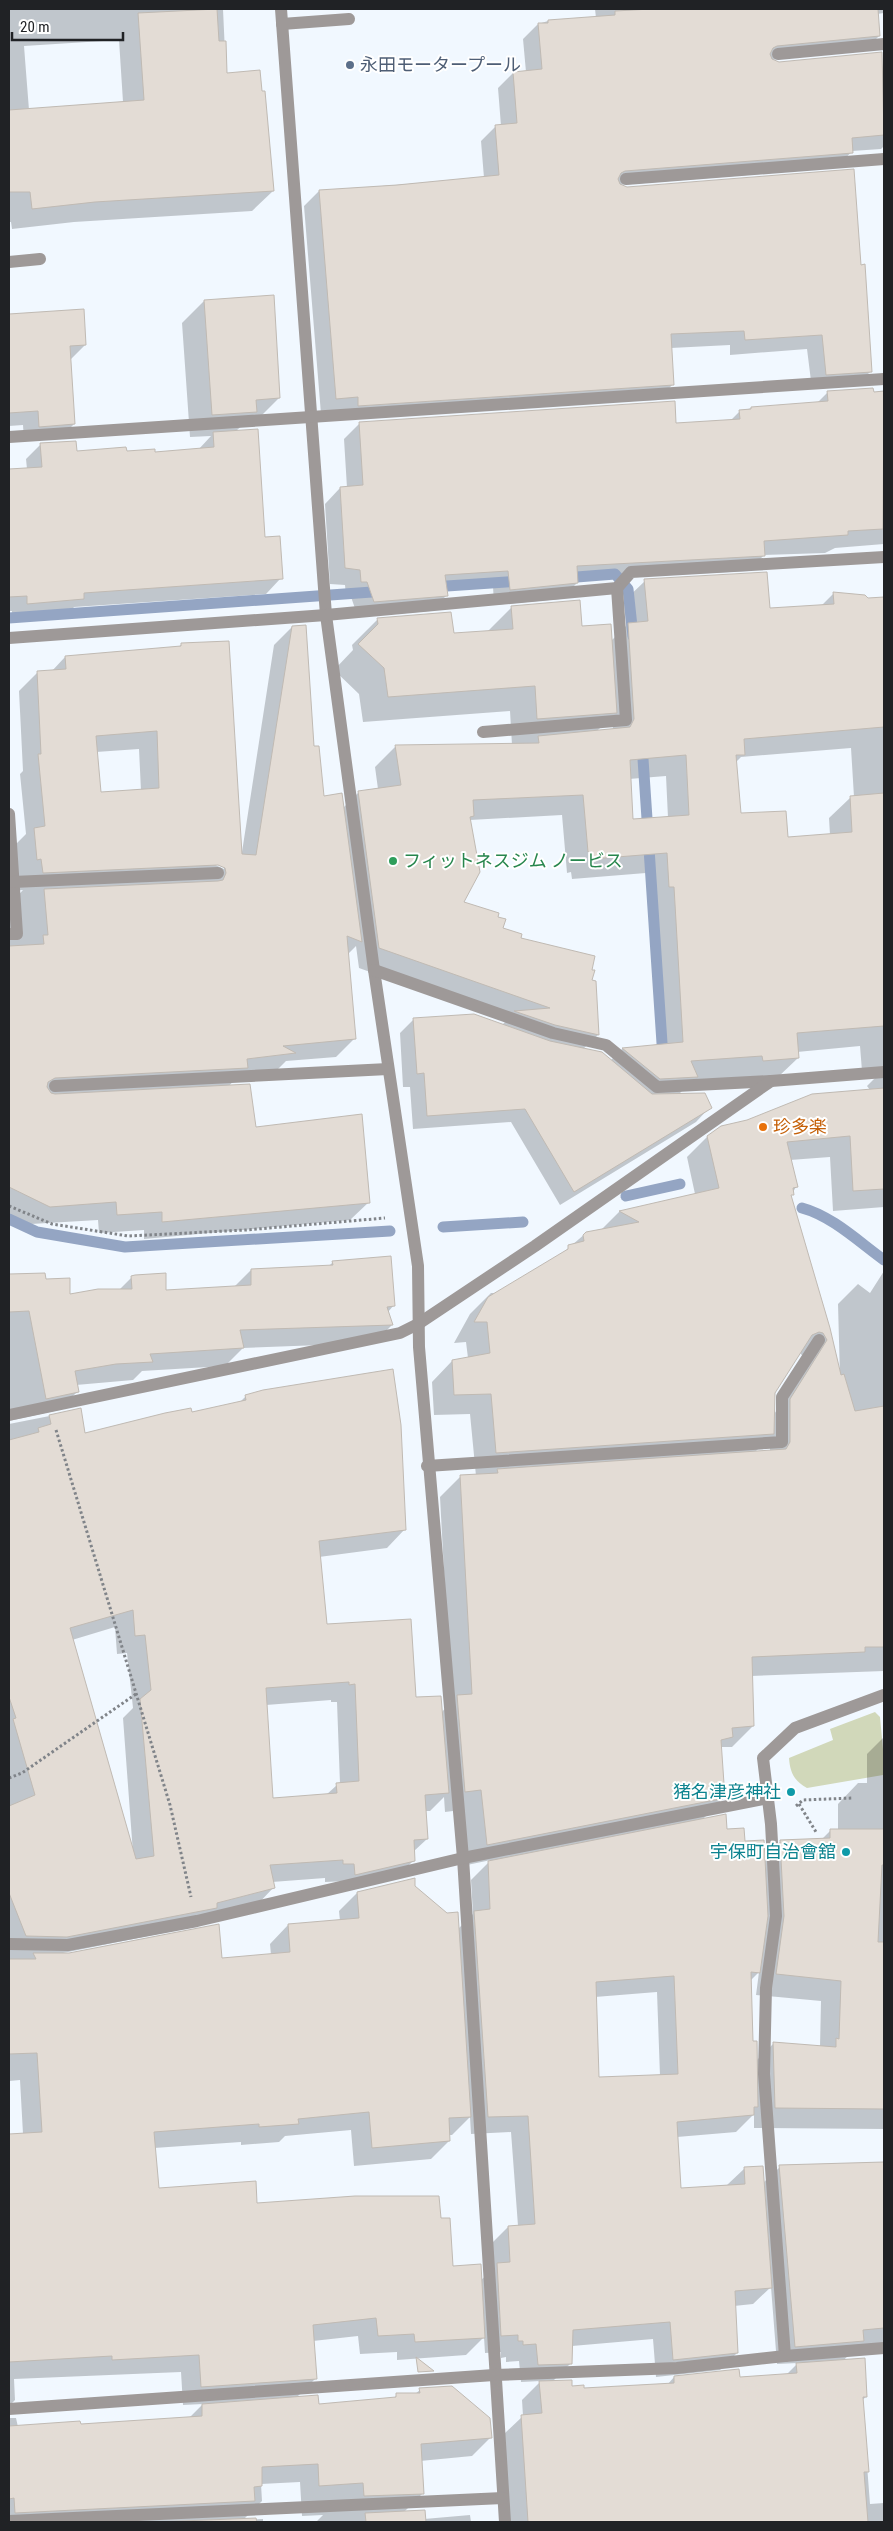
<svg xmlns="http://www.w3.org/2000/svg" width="893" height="2531" font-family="'Roboto Condensed','Noto Sans JP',sans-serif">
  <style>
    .green { fill: #d1d8ba }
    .shadow { fill: #0003; fill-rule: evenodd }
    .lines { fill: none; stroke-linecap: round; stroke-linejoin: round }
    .stream { stroke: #94a5c3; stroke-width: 11 }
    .building { fill: #e3dcd5; stroke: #c0bab3; fill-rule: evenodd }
    .path { stroke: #808489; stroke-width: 3; stroke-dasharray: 2.5 2.5; stroke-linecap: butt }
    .minor { stroke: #9e9998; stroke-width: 12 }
    .service-dot { fill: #5c6f8a; stroke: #fff; stroke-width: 2 }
    .leisure-dot { fill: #2e9e5b; stroke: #fff; stroke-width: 2 }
    .food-dot { fill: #e8710a; stroke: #fff; stroke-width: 2 }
    .culture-dot { fill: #0f9aa8; stroke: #fff; stroke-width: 2 }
    .labels { text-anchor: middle; stroke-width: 4; stroke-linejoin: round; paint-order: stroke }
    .service-label { font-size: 18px; fill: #4e5e75; stroke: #fff; text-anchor: start }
    .leisure-label { font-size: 18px; fill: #27864d; stroke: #fff; text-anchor: start }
    .food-label { font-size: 18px; fill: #c56008; stroke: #fff; text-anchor: start }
    .culture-label { font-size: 18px; fill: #0d838f; stroke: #fff; text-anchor: end }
  </style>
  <rect width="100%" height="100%" fill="#f1f8ff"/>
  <path class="green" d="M 875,1712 L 880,1717 L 884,1760 L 883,1775 L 807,1788 C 794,1781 790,1772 789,1758 L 833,1740 L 830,1729 Z"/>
  <g class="shadow">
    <path d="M 9,9 L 223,9 L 226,74 L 273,191 L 252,211 L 74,222 L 12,229 L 11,222 L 9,222 ZM 119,40 L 123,102 L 29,110 L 24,46 Z"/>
    <polygon points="595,9 884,9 884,13 877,14 879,36 864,51 771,60 779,63 881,54 884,83 884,146 881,149 852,151 837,168 619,185 860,266 871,371 856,386 812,389 807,349 730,355 730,345 671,348 673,384 658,400 321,414 304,206 319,191 484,178 481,141 496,126 501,126 498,88 513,73 526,72 523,39 538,24 548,21 596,18"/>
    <polygon points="204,301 279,398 257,420 247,421 236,431 264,538 281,578 266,594 74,607 68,614 12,618 12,611 9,611 9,470 27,469 26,459 41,444 76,453 154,454 198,450 211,436 190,437 182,323"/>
    <polygon points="83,310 85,345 70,360 74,424 59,439 24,441 23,425 9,426 9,315"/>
    <polygon points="828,392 884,393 884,544 835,548 825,553 764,555 749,571 577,580 577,583 561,599 494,605 493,586 446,589 447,595 431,611 358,617 351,597 346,597 345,585 330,584 325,504 340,488 347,488 344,439 360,423 675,425 730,421 740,411 752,408 817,403"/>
    <path d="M 645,581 L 769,610 L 821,606 L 834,593 L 868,599 L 884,598 L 884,1069 L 862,1071 L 860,1046 L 797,1052 L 798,1058 L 777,1078 L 694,1079 L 679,1094 L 710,1107 L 696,1122 L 560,1205 L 511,1122 L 413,1129 L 410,1087 L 403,1087 L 400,1033 L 414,1019 L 502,1025 L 506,1021 L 359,968 L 356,946 L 347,955 L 354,1039 L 336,1057 L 286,1061 L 276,1071 L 239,1075 L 228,1087 L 255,1128 L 369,1202 L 350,1220 L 144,1239 L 144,1230 L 99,1233 L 98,1220 L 31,1224 L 9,1214 L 9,905 L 23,890 L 9,891 L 12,848 L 26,834 L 20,774 L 23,771 L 19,691 L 37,673 L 51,672 L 65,657 L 178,647 L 181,645 L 242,852 L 274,645 L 292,627 L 323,797 L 343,808 L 359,792 L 378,789 L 375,767 L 396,746 L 512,745 L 510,711 L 363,722 L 359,694 L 334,670 L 353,650 L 352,645 L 377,620 L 453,634 L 487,632 L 512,607 L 581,627 L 611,641 L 626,626 L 624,601 ZM 612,716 L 613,729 L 597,731 ZM 851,748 L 854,797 L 850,798 L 829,818 L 830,835 L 787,838 L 740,814 L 736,762 L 741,757 ZM 139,749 L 141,791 L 99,793 L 96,752 ZM 666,776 L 668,818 L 631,820 L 629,779 ZM 562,815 L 567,873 L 571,872 L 572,879 L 646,873 L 648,907 L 654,907 L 662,1045 L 622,1049 L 610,1061 L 583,1049 L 598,1035 L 590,981 L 502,929 L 497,918 L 462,903 L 470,820 ZM 213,861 L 224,867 L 224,869 L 211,863 Z"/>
    <path d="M 884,1069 L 884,1207 L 833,1211 L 830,1157 L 790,1160 L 796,1187 L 790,1197 L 840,1378 L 838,1304 L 858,1284 L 870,1293 L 884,1271 L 884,1671 L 751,1676 L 753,1726 L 732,1747 L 720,1747 L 724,1798 L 701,1821 L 726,1830 L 763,1858 L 781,1841 L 822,1839 L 831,1830 L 838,1830 L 838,1804 L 858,1783 L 867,1783 L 867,1754 L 884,1737 L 884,2129 L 754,2128 L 754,2114 L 736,2132 L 677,2137 L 680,2189 L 727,2185 L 745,2168 L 763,2183 L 780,2167 L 884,2163 L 884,2345 L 857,2346 L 843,2361 L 866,2397 L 862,2400 L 870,2504 L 884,2503 L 884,2522 L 510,2522 L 504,2434 L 523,2416 L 522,2400 L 541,2381 L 521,2382 L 519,2361 L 506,2362 L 506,2357 L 501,2358 L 501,2352 L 485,2353 L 484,2337 L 466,2355 L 397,2360 L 397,2352 L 360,2354 L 358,2336 L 313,2341 L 315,2379 L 296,2398 L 317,2405 L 393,2399 L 397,2395 L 415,2394 L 420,2390 L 490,2438 L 472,2456 L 420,2461 L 423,2493 L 404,2512 L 424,2519 L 470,2515 L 471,2522 L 316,2522 L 323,2515 L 302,2516 L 300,2482 L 261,2484 L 262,2501 L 243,2520 L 263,2519 L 263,2522 L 9,2522 L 9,2418 L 16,2418 L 18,2427 L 79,2425 L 189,2418 L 203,2404 L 183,2405 L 181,2372 L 14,2379 L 15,2400 L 9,2406 L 9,2135 L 23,2134 L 20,2080 L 9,2081 L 9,1424 L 80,1410 L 84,1434 L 239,1403 L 246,1396 L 405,1529 L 387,1548 L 319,1557 L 326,1626 L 415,1698 L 441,1713 L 451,1702 L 440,1497 L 460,1477 L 476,1476 L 470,1414 L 434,1415 L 432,1382 L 452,1361 L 468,1358 L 466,1342 L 454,1343 L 470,1314 L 491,1293 L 496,1293 L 557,1258 L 586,1233 L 601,1230 L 619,1212 L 695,1194 L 687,1157 L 708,1136 L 870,1090 L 867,1086 ZM 800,1353 L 807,1361 L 773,1416 L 774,1392 ZM 770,1437 L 770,1451 L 754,1453 ZM 115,1627 L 117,1654 L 127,1653 L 133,1708 L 123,1718 L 133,1853 L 72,1640 ZM 331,1700 L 331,1702 L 337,1702 L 340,1784 L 337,1785 L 326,1795 L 271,1799 L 266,1705 ZM 444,1797 L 445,1812 L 461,1810 L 467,1865 L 491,1860 L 471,1880 L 473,1914 L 458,1929 L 357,1893 L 339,1911 L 340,1921 L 288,1925 L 270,1944 L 271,1955 L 221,1959 L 58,1954 L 198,1926 L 256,1906 L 274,1887 L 272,1882 L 325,1878 L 325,1882 L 395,1879 L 413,1861 L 413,1852 L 427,1839 L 425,1811 L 430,1811 ZM 759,1972 L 756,1995 L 821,2001 L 820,2047 L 773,2044 L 756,2061 L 752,2042 L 750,1981 ZM 657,1992 L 660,2076 L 597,2078 L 595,1997 ZM 470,2117 L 471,2134 L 511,2132 L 518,2226 L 508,2227 L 491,2244 L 493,2269 L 480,2281 L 452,2268 L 440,2220 L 256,2204 L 158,2189 L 154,2148 L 241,2142 L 241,2145 L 279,2142 L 285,2136 L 351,2130 L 354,2166 L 431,2159 L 449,2141 L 449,2135 L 452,2135 ZM 771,2287 L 777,2364 L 798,2363 L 786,2375 L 739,2378 L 674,2377 L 668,2384 L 583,2390 L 552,2382 L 571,2363 L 572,2346 L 653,2339 L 656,2377 L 720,2370 L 737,2353 L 734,2306 L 753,2304 Z"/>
    <polygon points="333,1262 394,1305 388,1312 392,1325 374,1343 243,1348 225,1366 142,1371 133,1380 76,1385 77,1392 59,1410 9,1421 9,1275 44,1274 45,1281 69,1296 119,1290 132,1277 165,1291 234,1287 251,1270 329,1266"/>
  </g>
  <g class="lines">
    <g class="stream">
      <polyline points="564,578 615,574 628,589 633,636"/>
      <polyline points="432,587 523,581"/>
      <polyline points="9,618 386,591"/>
      <polyline points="642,744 663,1058"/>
      <polyline points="626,1196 680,1184"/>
      <path d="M 802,1208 C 832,1216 859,1242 884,1260"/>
      <polyline points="9,1219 37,1232 125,1247 390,1231"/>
      <polyline points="443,1227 523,1222"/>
    </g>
  </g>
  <g class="building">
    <polygon points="217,9 219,41 226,41 227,73 260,70 262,91 265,91 274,191 95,202 32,209 30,192 9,192 9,110 144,100 138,13"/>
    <polygon points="651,9 878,9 880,36 777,46 773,48 770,54 772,59 779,62 882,52 884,135 852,138 853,153 625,171 621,173 618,179 620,184 627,187 854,169 861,265 865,264 872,372 826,375 822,335 745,340 744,331 671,334 674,385 358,406 358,397 336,399 319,190 397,185 499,175 495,125 517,123 513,72 542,69 538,23 548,23 548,20 615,15 615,11"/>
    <polygon points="274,295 280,398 256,400 257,412 212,415 204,300"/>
    <polygon points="84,309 86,345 70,346 75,424 39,427 38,411 9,413 9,314"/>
    <polygon points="873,388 874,392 884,391 883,529 848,531 848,535 764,541 765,556 577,566 578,583 510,590 508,571 445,575 448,596 374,602 367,582 361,582 360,570 345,568 340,487 363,485 359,422 675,401 676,423 740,419 739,410 751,409 751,407 828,401 827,391"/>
    <polygon points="258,429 265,537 280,536 283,579 84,593 84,599 27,604 27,596 9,597 9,469 42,467 40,443 76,441 77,451 126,447 127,451 155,449 155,452 214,447 213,432"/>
    <path d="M 767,572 L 770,608 L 834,604 L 833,592 L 865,595 L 868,598 L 884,597 L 884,727 L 744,739 L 745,755 L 736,755 L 741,813 L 786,811 L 788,837 L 852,832 L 850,796 L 884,793 L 884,1026 L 797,1033 L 799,1058 L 763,1061 L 762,1056 L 691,1061 L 698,1077 L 660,1079 L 622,1048 L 683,1042 L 674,887 L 669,887 L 667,853 L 592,859 L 591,852 L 588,852 L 583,795 L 473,800 L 474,816 L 470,817 L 480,872 L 464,902 L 499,913 L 498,917 L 506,919 L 503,928 L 522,934 L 521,938 L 595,956 L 592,970 L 595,970 L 592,980 L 596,981 L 599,1035 L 555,1025 L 514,1011 L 550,1008 L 379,948 L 358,791 L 401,785 L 395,745 L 539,743 L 538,736 L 630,727 L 634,719 L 628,623 L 648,621 L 644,579 ZM 686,755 L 689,815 L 633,819 L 630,760 Z"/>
    <polygon points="580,600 582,626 611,624 617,713 537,719 535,686 388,697 384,668 358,644 378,624 377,618 451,612 454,633 513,629 511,606"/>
    <path d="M 306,625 L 314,746 L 319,746 L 324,796 L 342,793 L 362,942 L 347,936 L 356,1039 L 283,1046 L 296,1053 L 247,1059 L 248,1068 L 55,1078 L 48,1082 L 47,1087 L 51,1093 L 55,1094 L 250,1084 L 256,1127 L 362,1114 L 370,1203 L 162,1222 L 162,1212 L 117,1215 L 116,1202 L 50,1207 L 9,1187 L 9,946 L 44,944 L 43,935 L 48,935 L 44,889 L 218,881 L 223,880 L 226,873 L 225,868 L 218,865 L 43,873 L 41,859 L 37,860 L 34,828 L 45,826 L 38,754 L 41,754 L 37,671 L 66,669 L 65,656 L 181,646 L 181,643 L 229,641 L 242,854 L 256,855 L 292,626 ZM 157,731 L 159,788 L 101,792 L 96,736 Z"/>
    <polygon points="474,1014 550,1041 602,1052 652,1094 705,1093 712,1108 574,1192 525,1109 427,1116 424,1073 417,1074 413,1018"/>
    <polygon points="884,1088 884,1189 853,1191 850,1136 787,1142 798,1187 793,1188 794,1195 791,1195 830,1328 841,1375 844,1374 855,1411 884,1406 884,1647 865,1647 865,1652 752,1657 754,1726 732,1728 733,1737 721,1740 725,1798 487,1845 481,1790 465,1792 457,1695 472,1694 460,1475 498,1473 497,1469 786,1449 790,1442 790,1399 827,1340 823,1333 819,1332 812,1335 775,1393 774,1434 496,1453 491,1394 454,1395 452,1360 490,1353 487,1322 474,1322 488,1297 568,1249 568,1245 584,1241 583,1235 586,1232 639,1222 619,1211 719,1188 707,1136 721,1126 747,1120 812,1094"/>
    <polygon points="391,1256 395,1306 387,1307 393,1325 240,1330 244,1348 150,1354 153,1362 116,1364 75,1371 79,1392 46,1399 29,1311 9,1312 9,1274 45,1273 46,1279 70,1278 70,1294 98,1289 132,1289 131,1276 135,1275 166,1273 166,1290 251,1285 251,1269 333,1265 332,1261"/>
    <path d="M 393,1369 L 401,1425 L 406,1530 L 319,1541 L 327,1624 L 411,1619 L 416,1697 L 441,1696 L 449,1793 L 425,1795 L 428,1839 L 414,1840 L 415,1861 L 355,1875 L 354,1864 L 343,1864 L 343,1860 L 270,1865 L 275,1888 L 217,1903 L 217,1908 L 67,1937 L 26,1936 L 9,1893 L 9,1806 L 35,1795 L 13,1719 L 16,1718 L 9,1697 L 9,1440 L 39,1432 L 38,1428 L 51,1424 L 49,1415 L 81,1408 L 85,1433 L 165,1413 L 191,1408 L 192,1412 L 246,1400 L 245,1395 L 263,1390 ZM 133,1610 L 135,1636 L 145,1635 L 151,1690 L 140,1699 L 154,1856 L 136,1859 L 70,1628 ZM 349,1682 L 349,1685 L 355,1684 L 359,1781 L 336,1783 L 337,1793 L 273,1798 L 266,1688 Z"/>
    <path d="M 726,1814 L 727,1829 L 744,1828 L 745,1841 L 764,1840 L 768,1916 L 760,1973 L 751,1972 L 753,2041 L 757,2041 L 758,2107 L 754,2107 L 754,2115 L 677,2122 L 681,2188 L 745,2184 L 744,2167 L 763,2166 L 772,2288 L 735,2291 L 738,2353 L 673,2360 L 670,2322 L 573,2330 L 572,2364 L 538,2365 L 536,2344 L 523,2345 L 523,2341 L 518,2341 L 518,2335 L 501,2336 L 497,2263 L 510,2262 L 508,2226 L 535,2224 L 528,2116 L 488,2117 L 474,1911 L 490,1909 L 488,1861 ZM 674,1976 L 678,2074 L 599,2077 L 596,1982 Z"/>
    <polygon points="830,1829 884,1829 884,1865 882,1865 878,1942 884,1942 884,2109 775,2108 773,2042 836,2047 836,2038 839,2039 841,1981 776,1974 784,1916 780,1840 830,1838"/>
    <polygon points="415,1878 415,1886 447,1913 458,1912 471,2117 449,2118 450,2141 372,2148 369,2112 298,2119 299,2124 259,2127 259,2124 154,2132 159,2188 256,2181 257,2203 355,2196 439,2196 441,2218 450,2218 453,2266 481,2264 485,2338 415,2342 414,2334 378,2336 376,2318 313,2325 317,2379 201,2387 199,2355 112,2360 112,2356 9,2362 9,2134 42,2132 37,2053 9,2054 9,1959 36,1959 33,1953 69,1953 219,1924 222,1958 290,1952 288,1924 359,1918 357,1892"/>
    <polygon points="884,2162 884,2328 863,2330 864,2341 795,2347 779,2165"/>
    <polygon points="416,2357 434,2371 418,2372"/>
    <polygon points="865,2358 867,2397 863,2397 869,2472 864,2472 868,2522 528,2522 521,2415 542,2413 539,2381 572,2380 572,2386 584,2385 584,2388 674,2383 674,2376 739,2369 740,2377 797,2373 796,2363"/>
    <polygon points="452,2386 490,2418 492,2438 421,2444 424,2494 364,2496 363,2483 319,2486 318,2464 262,2467 262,2486 254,2487 255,2501 15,2513 14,2498 9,2499 9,2426 80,2421 81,2424 202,2416 202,2404 318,2395 319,2404 396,2397 396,2393 420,2393 419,2388"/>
    <polygon points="425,2510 426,2522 366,2522 365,2513"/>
    <polygon points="256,2518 257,2522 157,2522"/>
  </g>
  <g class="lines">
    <g class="path">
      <polyline points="9,1206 52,1224 128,1236 246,1230 385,1218"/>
      <polyline points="56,1430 170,1805 191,1897"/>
      <polyline points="9,1778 22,1773 136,1694"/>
      <polyline points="799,1804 816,1832"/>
      <polyline points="796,1806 803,1800 853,1798"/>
    </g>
    <g class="minor">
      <polyline points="281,9 326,615 374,970 418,1266 419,1347 463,1858 505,2522"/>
      <polyline points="282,24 349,19"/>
      <polyline points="778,54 884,44"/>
      <polyline points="626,179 884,159"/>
      <polyline points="9,262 40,259"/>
      <polyline points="9,437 884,379"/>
      <polyline points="9,638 326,615 617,588 631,572 884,557"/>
      <polyline points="483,732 626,720 617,588"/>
      <polyline points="9,814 17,934 9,934"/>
      <polyline points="13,882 218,873"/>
      <polyline points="374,970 553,1033 606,1045 657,1087 771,1081"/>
      <polyline points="55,1086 388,1069"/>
      <polyline points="9,1415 400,1333 418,1324 535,1246 771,1081 884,1072"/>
      <polyline points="427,1466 782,1442 782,1397 819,1340"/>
      <polyline points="9,1944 68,1945 197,1921 463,1858 768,1798"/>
      <polyline points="785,2356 764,2074 766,1988 776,1916 771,1824 763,1758 795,1728 884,1695"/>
      <polyline points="9,2409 494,2375 677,2368 785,2356 884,2348"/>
      <polyline points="9,2521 503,2498"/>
    </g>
  </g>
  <circle class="service-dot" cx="350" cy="65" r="5"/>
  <circle class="leisure-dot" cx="393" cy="861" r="5"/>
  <circle class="food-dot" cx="763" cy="1127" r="5"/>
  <g class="culture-dot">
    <circle cx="791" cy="1792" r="5"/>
    <circle cx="846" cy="1852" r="5"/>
  </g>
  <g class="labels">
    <g class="service-label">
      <text x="360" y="71">永田モータープール</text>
    </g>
    <g class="leisure-label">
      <text x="403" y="867">フィットネスジム ノービス</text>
    </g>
    <g class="food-label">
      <text x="773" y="1133">珍多楽</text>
    </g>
    <g class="culture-label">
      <text x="781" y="1798">猪名津彦神社</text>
      <text x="836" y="1858">宇保町自治會舘</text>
    </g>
  </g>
  <rect width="893" height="2531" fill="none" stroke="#202225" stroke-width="20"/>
  <path d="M12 32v8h111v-8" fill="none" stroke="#202225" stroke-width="2.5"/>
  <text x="20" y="32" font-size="15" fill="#202225" stroke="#ffffff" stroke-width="4" paint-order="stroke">20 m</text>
</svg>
